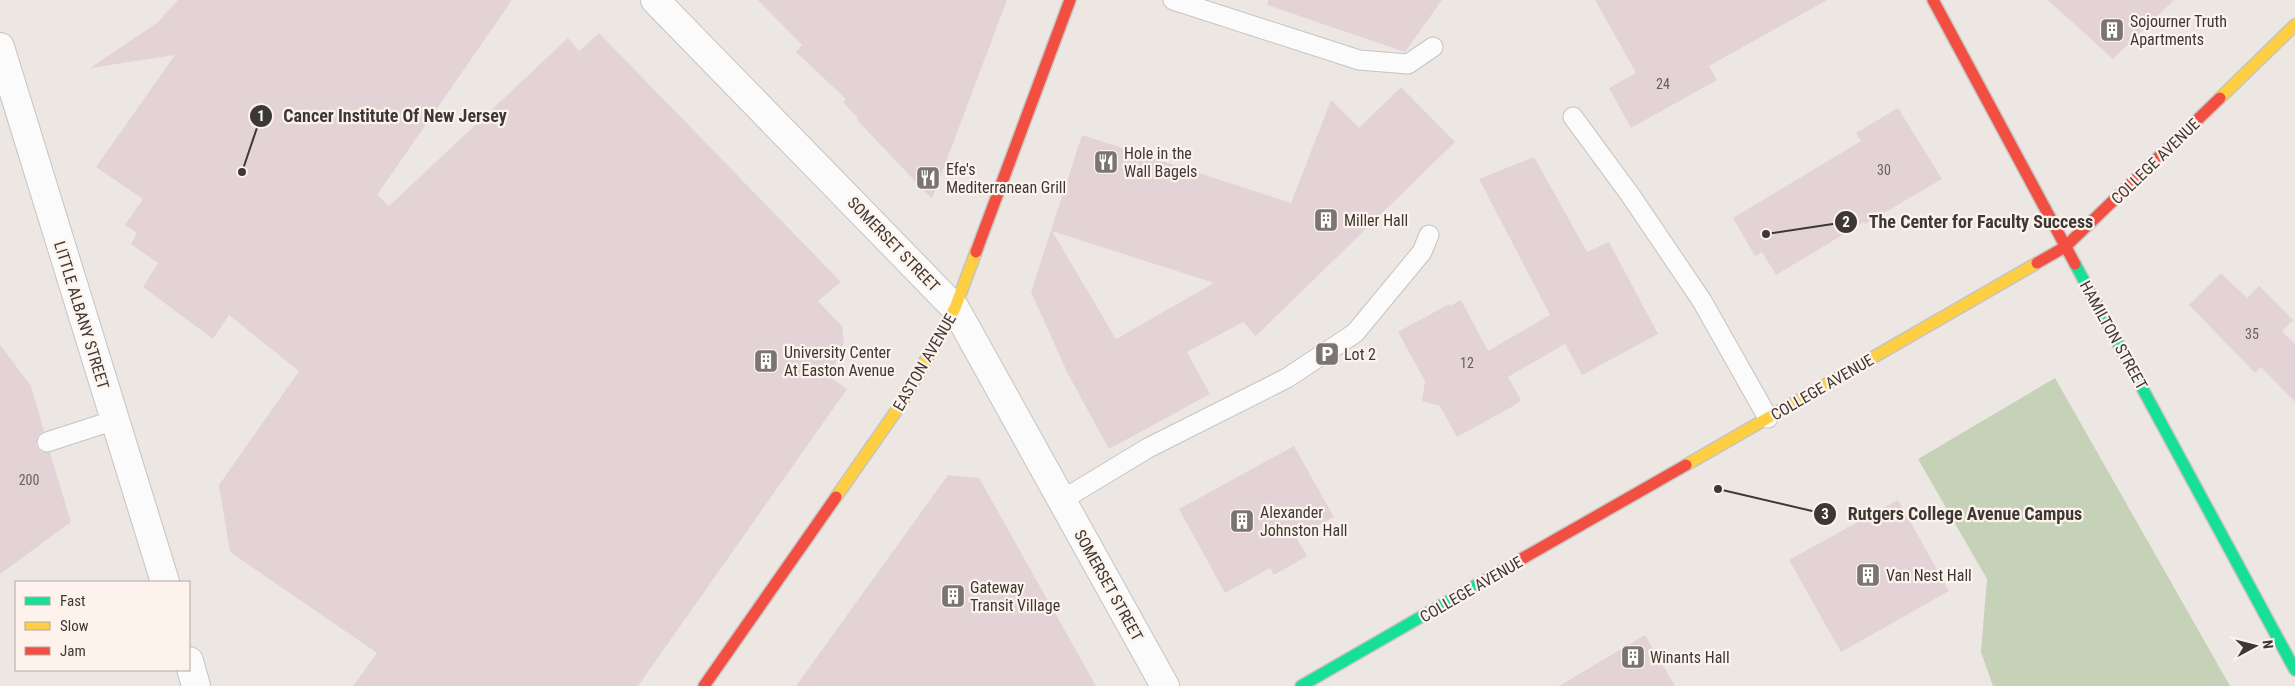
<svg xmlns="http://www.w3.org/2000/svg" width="2295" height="686" font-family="'Roboto Condensed',sans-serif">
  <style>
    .green { fill: #c6d2b8 }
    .building { fill: #e3d3d6; fill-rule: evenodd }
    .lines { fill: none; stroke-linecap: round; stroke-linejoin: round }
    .lane-casing { stroke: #c7c3c0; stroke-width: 21 }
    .street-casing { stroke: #c7c3c0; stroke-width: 30 }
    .fast-casing { stroke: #c7c3c0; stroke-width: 14 }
    .slow-casing { stroke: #c7c3c0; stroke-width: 14 }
    .jam-casing { stroke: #c7c3c0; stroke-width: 14 }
    .lane { stroke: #fcfbfb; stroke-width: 19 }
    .street { stroke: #fcfbfb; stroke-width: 28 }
    .fast { stroke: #16e098; stroke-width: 11 }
    .slow { stroke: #ffcf43; stroke-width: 11 }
    .jam { stroke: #f24e42; stroke-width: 11 }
    .labels { text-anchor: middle; stroke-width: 4.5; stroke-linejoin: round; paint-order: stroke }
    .number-label { font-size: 14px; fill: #665f5d }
    .poi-label { font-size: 16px; fill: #3c3835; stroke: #fef3ec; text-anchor: start }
    .street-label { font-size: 16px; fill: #3c3835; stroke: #fef3ec }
    .leader { fill: none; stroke: #3c3835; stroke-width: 2 }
    .callout-dot { fill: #3c3835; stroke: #fef3ec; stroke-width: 2 }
    .mark-label { font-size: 15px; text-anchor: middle; font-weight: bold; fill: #fff }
    .callout-label { font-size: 18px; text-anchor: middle; font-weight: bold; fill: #3c3835; stroke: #fef3ec; stroke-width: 4.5; stroke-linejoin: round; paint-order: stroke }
  </style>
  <rect width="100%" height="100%" fill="#ede7e3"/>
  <polygon class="green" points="2055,378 2230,686 1993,686 1981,652 1987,579 1918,459"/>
  <g class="building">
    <polygon points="178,0 512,0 377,195 389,206 568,38 579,51 599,33 841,282 818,301 842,326 844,343 830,377 847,389 638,686 353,686 377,653 230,552 219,485 299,371 229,315 213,339 143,287 158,263 131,244 137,233 125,225 143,199 96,167 175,55 90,68 157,23"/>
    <polygon points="758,0 1007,0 932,199 857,120 858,118 843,102 846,99 796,52 802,45"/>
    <polygon points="1268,0 1442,0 1405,52 1267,5"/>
    <polygon points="1595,0 1827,0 1709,66 1717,80 1631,128 1609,88 1636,73"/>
    <polygon points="2048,0 2174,0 2113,59"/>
    <path d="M 1401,87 L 1455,142 L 1256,336 L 1243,322 L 1187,352 L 1210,394 L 1109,449 L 1068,374 L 1031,292 L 1082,135 L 1291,203 L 1331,100 L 1359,128 ZM 1052,231 L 1214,283 L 1116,339 Z"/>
    <polygon points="1898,108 1942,179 1865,224 1864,222 1776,275 1762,252 1755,256 1733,218 1861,141 1856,133"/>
    <polygon points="1534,157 1587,252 1609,242 1658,334 1582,375 1565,344 1508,377 1521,400 1517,404 1457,437 1440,406 1422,401 1425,381 1398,332 1449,304 1450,306 1461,300 1488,351 1550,315 1479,179"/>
    <polygon points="2221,273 2247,298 2259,286 2293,320 2282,331 2295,344 2295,402 2261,367 2255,373 2189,305"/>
    <polygon points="0,345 31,386 44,431 38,435 36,445 40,451 50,453 71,522 0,574"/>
    <polygon points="1294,446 1334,517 1296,537 1307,556 1274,575 1270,568 1225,593 1179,509"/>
    <polygon points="948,475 979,478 1096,686 796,686"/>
    <polygon points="1898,500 1949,591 1841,652 1789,560"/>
    <polygon points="1645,635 1675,686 1559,686"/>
  </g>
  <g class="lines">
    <defs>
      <g id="lane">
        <polyline points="1173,0 1359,60 1408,64 1433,47"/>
        <polyline points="1573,117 1631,196 1702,301 1768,418"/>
        <polyline points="47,442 115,420"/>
        <polyline points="1062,500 1148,448 1287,378 1355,333 1422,252 1429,235"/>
      </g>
      <g id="street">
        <polyline points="655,0 955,308 1165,686"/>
        <polyline points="0,47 165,582"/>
        <polyline points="189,661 196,686"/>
      </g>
      <g id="fast">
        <polyline points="2075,264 2295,670"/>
        <polyline points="1301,686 1504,569"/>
      </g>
      <g id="slow">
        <polyline points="2220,98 2295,25"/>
        <polyline points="1686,465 2037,263"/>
        <polyline points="836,497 901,404 955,308 976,252"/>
      </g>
      <g id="jam">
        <polyline points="1933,0 2075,264"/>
        <polyline points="976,252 1070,0"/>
        <polyline points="2037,263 2065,247 2220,98"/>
        <polyline points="1504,569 1686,465"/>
        <polyline points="704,686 836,497"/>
      </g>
    </defs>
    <use href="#lane" class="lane-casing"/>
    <use href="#street" class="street-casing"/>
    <use href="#fast" class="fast-casing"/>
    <use href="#slow" class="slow-casing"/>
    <use href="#jam" class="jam-casing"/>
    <use href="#lane" class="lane"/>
    <use href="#street" class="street"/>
    <use href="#fast" class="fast"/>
    <use href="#slow" class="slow"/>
    <use href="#jam" class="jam"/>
  </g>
  <defs>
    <symbol id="building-square" viewBox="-11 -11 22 22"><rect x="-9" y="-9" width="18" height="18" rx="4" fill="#7a7572" stroke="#fef3ec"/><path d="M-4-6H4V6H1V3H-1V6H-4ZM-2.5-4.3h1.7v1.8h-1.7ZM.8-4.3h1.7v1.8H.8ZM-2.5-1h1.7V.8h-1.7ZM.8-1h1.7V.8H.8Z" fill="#fff"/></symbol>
    <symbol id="restaurant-square" viewBox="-11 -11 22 22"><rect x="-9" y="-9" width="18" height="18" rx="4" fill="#7a7572" stroke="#fef3ec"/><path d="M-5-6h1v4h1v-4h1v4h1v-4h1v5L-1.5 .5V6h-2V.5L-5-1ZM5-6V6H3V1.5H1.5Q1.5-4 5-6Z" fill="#fff"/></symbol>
    <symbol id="parking-square" viewBox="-11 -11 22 22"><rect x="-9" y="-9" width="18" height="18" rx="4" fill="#7a7572" stroke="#fef3ec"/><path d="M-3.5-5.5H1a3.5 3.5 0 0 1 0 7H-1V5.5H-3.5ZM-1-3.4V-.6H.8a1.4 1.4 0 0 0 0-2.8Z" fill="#fff"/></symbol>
  </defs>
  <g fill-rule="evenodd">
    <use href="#building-square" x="2098" y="16" width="28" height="28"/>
    <use href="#restaurant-square" x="1092" y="148" width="28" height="28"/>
    <use href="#restaurant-square" x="914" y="164" width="28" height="28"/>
    <use href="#building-square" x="1312" y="206" width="28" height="28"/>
    <use href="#parking-square" x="1313" y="340" width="28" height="28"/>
    <use href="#building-square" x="752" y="347" width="28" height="28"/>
    <use href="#building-square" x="1228" y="507" width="28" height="28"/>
    <use href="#building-square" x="1854" y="561" width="28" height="28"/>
    <use href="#building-square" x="939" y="582" width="28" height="28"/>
    <use href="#building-square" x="1619" y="643" width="28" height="28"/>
  </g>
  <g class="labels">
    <g class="number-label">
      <text x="1663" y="89">24</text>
      <text x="1884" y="175">30</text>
      <text x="2252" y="339">35</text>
      <text x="1467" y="368">12</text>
      <text x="29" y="485">200</text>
    </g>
    <g class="poi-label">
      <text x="2130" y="27">Sojourner Truth<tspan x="2130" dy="18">Apartments</tspan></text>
      <text x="1124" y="159">Hole in the<tspan x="1124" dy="18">Wall Bagels</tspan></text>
      <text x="946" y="175">Efe's<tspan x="946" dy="18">Mediterranean Grill</tspan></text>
      <text x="1344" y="226">Miller Hall</text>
      <text x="784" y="358">University Center<tspan x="784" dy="18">At Easton Avenue</tspan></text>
      <text x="1344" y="360">Lot 2</text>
      <text x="1260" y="518">Alexander<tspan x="1260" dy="18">Johnston Hall</tspan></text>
      <text x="1886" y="581">Van Nest Hall</text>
      <text x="970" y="593">Gateway<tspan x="970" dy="18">Transit Village</tspan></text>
      <text x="1650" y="663">Winants Hall</text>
    </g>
    <g class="street-label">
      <text transform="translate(2155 161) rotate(-44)" y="6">COLLEGE AVENUE</text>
      <text transform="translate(894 244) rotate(46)" y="6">SOMERSET STREET</text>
      <text transform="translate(82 315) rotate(73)" y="6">LITTLE ALBANY STREET</text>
      <text transform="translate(2114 335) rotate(61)" y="6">HAMILTON STREET</text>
      <text transform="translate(924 362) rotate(-60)" y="6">EASTON AVENUE</text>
      <text transform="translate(1822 387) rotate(-30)" y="6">COLLEGE AVENUE</text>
      <text transform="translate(1109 585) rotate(61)" y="6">SOMERSET STREET</text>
      <text transform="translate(1471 589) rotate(-30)" y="6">COLLEGE AVENUE</text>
    </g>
  </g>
  <path class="leader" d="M242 172L261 116M1766 234L1846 222M1718 489L1825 514"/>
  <g class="callout-dot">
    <circle cx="242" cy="172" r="5"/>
    <circle cx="1766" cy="234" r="5"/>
    <circle cx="1718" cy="489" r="5"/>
    <circle cx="261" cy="116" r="12"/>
    <circle cx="1846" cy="222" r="12"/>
    <circle cx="1825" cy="514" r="12"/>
  </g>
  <g class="mark-label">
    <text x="261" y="121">1</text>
    <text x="1846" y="227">2</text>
    <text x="1825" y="519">3</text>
  </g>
  <g class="callout-label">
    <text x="395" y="122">Cancer Institute Of New Jersey</text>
    <text x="1981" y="228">The Center for Faculty Success</text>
    <text x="1965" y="520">Rutgers College Avenue Campus</text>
  </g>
  <rect x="15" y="581" width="175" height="90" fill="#fef3ec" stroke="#b0a8a3"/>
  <rect x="25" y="597" width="25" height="8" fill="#16e098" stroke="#b0a8a3"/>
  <text x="60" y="606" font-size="15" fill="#3c3835">Fast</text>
  <rect x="25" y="622" width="25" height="8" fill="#ffcf43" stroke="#b0a8a3"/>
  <text x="60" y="631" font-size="15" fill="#3c3835">Slow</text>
  <rect x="25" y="647" width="25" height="8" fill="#f24e42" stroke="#b0a8a3"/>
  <text x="60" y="656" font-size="15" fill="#3c3835">Jam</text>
  <g transform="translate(2255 646) rotate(83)" stroke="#fef3ec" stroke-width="4" paint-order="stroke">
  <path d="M0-4L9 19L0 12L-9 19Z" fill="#3c3835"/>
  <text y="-8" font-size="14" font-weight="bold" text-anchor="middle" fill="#3c3835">N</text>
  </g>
</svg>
